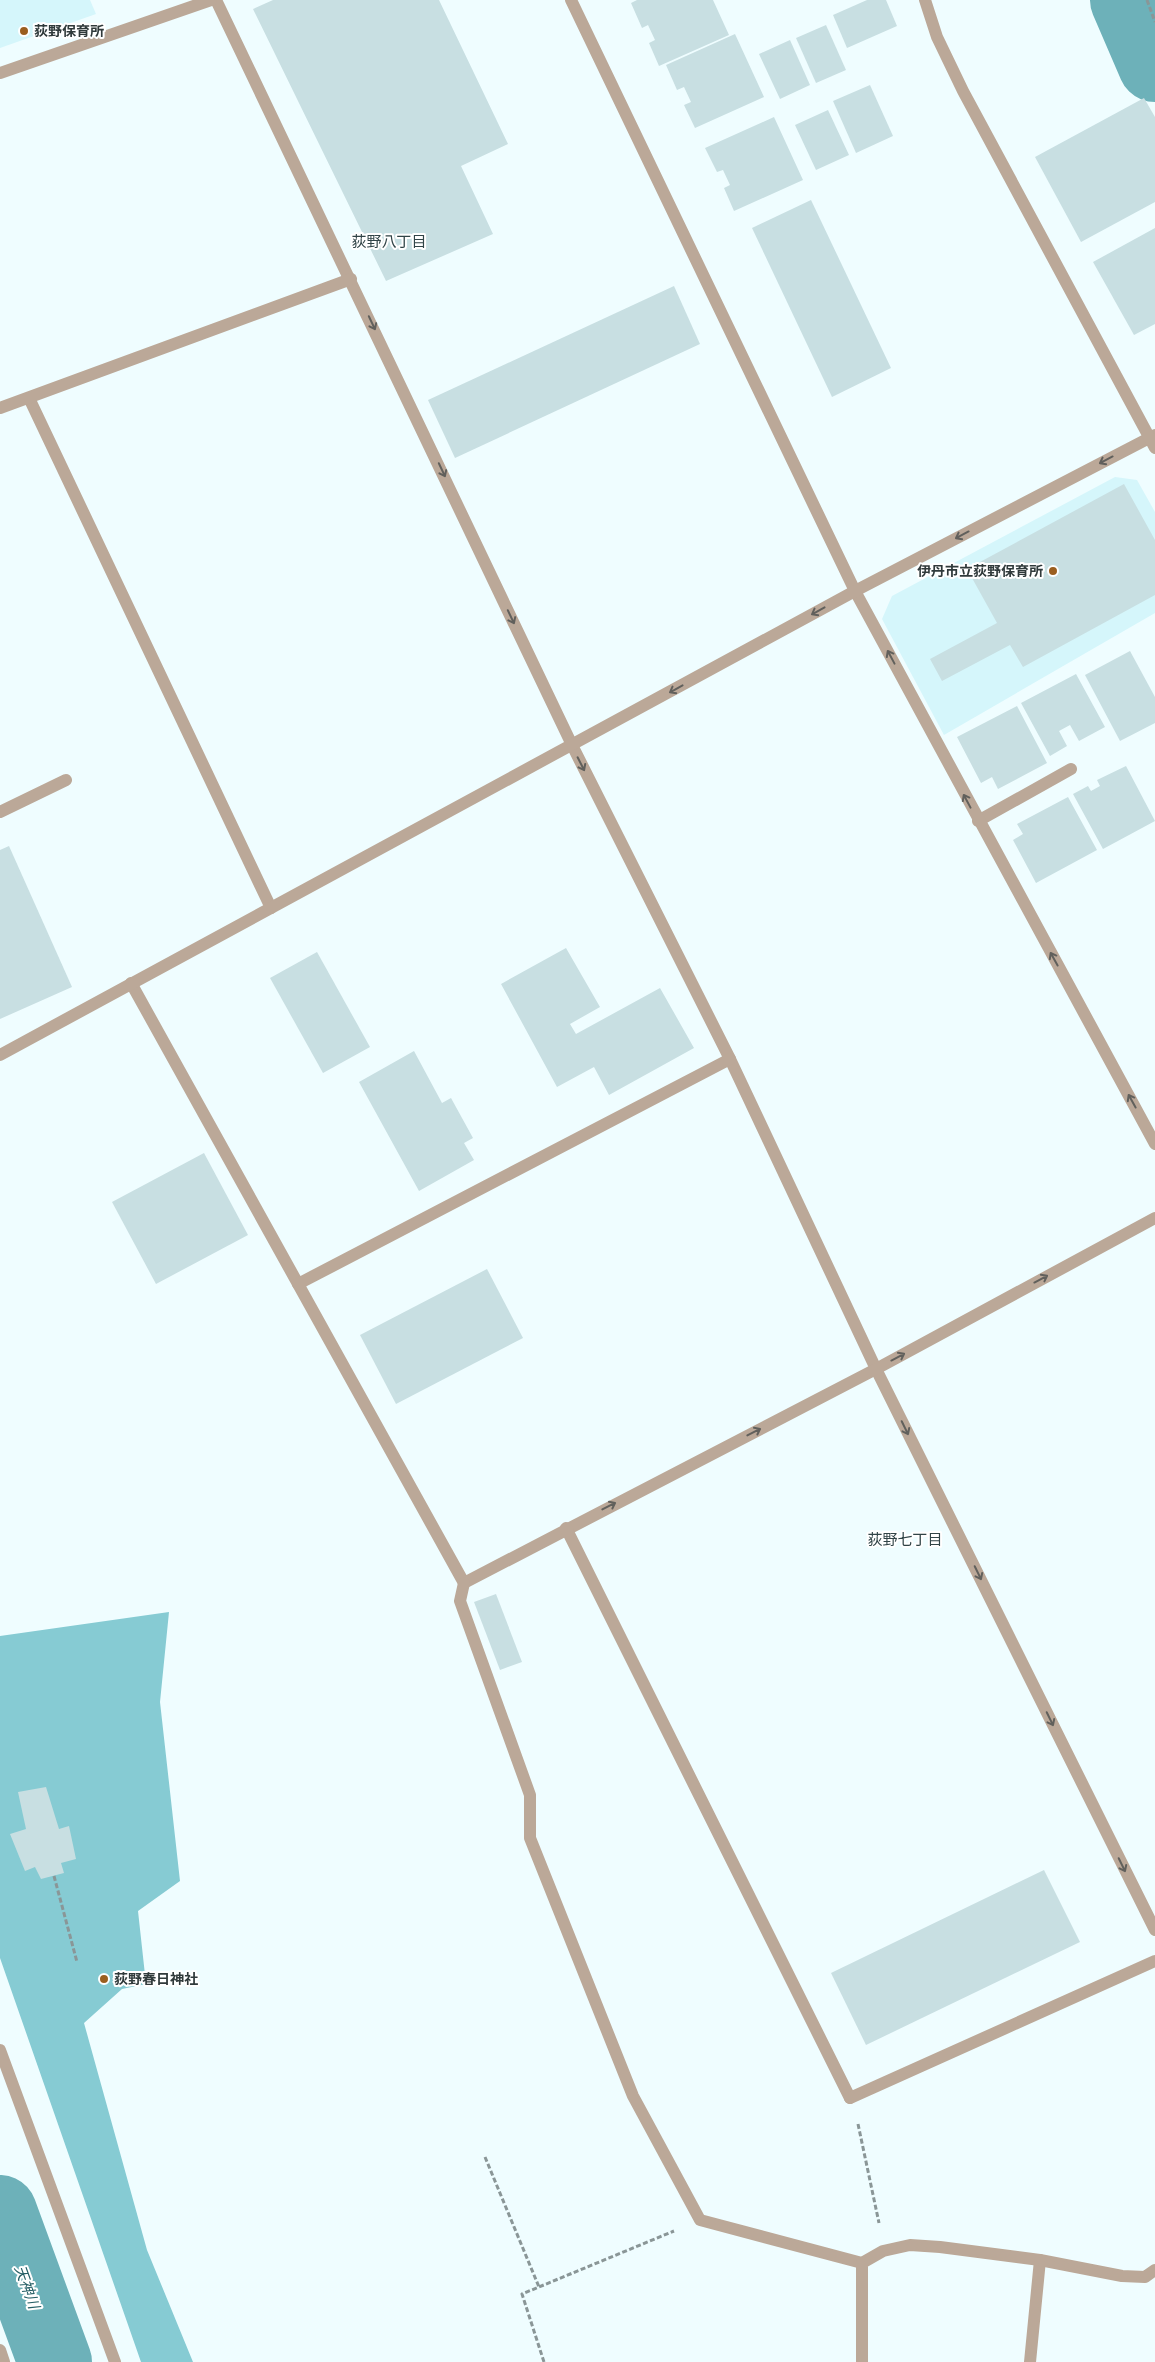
<svg xmlns="http://www.w3.org/2000/svg" width="1155" height="2362" font-family="'PT Serif','Noto Sans JP',serif">
  <style>
    .built { fill: #d5f6fb }
    .forest { fill: #86cbd3 }
    .lines { fill: none; stroke-linecap: round; stroke-linejoin: round }
    .river { stroke: #6db1b9; stroke-width: 74 }
    .building { fill: #c8dfe2 }
    .path { stroke: #8a9697; stroke-width: 3; stroke-dasharray: 5 2.5; stroke-linecap: butt }
    .service { stroke: #bba898; stroke-width: 12 }
    .pedestrian { stroke: #bba898; stroke-width: 12 }
    .minor { stroke: #bba898; stroke-width: 12 }
    .tertiary { stroke: #bba898; stroke-width: 12 }
    .oneway { stroke: #61605c }
    .poi-dot { fill: #9a5e1f; stroke: #fff; stroke-width: 2 }
    .labels { text-anchor: middle; stroke-width: 4; stroke-linejoin: round; paint-order: stroke }
    .poi-label { font-size: 14px; font-weight: bold; fill: #303a3b; stroke: #fff; text-anchor: start }
    .neighbourhood-label { font-size: 15px; fill: #314447; stroke: #fff }
    .water-label { font-size: 15px; font-style: italic; fill: #255e65; stroke: #fff }
  </style>
  <rect width="100%" height="100%" fill="#effdff"/>
  <g class="built">
    <polygon points="0,0 90,0 96,14 0,48"/>
    <polygon points="1115,477 1137,480 1155,512 1155,613 944,735 882,619 892,596"/>
  </g>
  <polygon class="forest" points="169,1612 160,1702 180,1881 138,1911 146,1984 122,1989 84,2023 147,2250 193,2362 141,2362 0,1958 0,1636"/>
  <g class="lines">
    <g class="river">
      <polyline points="1127,0 1155,65"/>
      <polyline points="0,2212 55,2362"/>
    </g>
  </g>
  <g class="building">
    <polygon points="273,0 439,0 508,144 461,166 493,234 386,281 253,9"/>
    <polygon points="637,0 713,0 729,35 659,66 649,43 655,40 648,25 642,28 631,3"/>
    <polygon points="867,0 886,0 897,26 847,48 833,15"/>
    <polygon points="826,25 846,70 816,83 796,38"/>
    <polygon points="735,34 764,97 695,128 684,105 691,102 684,87 677,90 666,65"/>
    <polygon points="790,40 810,85 780,99 759,54"/>
    <polygon points="870,85 893,136 856,153 833,101"/>
    <polygon points="1144,98 1155,117 1155,202 1081,242 1035,157"/>
    <polygon points="828,110 849,155 816,170 795,125"/>
    <polygon points="774,117 803,180 734,211 724,188 730,185 723,170 717,172 705,148"/>
    <polygon points="811,200 891,368 832,397 752,228"/>
    <polygon points="1155,228 1155,324 1134,335 1093,262"/>
    <polygon points="674,286 700,344 455,458 428,400"/>
    <polygon points="1124,484 1155,540 1155,595 1023,667 1010,645 942,681 930,659 997,623 967,569"/>
    <polygon points="1130,651 1155,697 1155,723 1120,741 1085,675"/>
    <polygon points="1076,674 1105,727 1079,741 1070,725 1059,731 1067,746 1050,756 1021,703"/>
    <polygon points="1017,706 1047,763 998,789 992,777 981,783 957,737"/>
    <polygon points="1126,766 1155,821 1103,849 1073,794 1088,786 1091,791 1100,786 1097,780"/>
    <polygon points="1068,797 1097,850 1036,883 1013,840 1023,834 1017,824"/>
    <polygon points="9,846 72,987 0,1019 0,850"/>
    <polygon points="566,948 600,1007 570,1024 576,1034 660,988 694,1048 609,1095 594,1067 557,1087 501,984"/>
    <polygon points="317,952 370,1047 323,1073 270,978"/>
    <polygon points="414,1051 442,1103 451,1098 473,1138 464,1143 474,1160 419,1191 359,1082"/>
    <polygon points="204,1153 248,1235 156,1284 112,1202"/>
    <polygon points="487,1269 523,1338 396,1404 360,1335"/>
    <polygon points="496,1594 522,1662 500,1670 474,1602"/>
    <polygon points="46,1787 59,1829 69,1826 76,1859 61,1863 64,1873 41,1879 35,1867 25,1871 10,1834 26,1829 18,1792"/>
    <polygon points="1044,1870 1080,1942 866,2045 831,1973"/>
  </g>
  <g class="lines">
    <g class="path">
      <polyline points="1147,0 1155,22"/>
      <polyline points="54,1876 77,1962"/>
      <polyline points="858,2124 879,2223"/>
      <polyline points="485,2157 539,2287"/>
      <polyline points="544,2362 522,2294 674,2231"/>
    </g>
    <g class="service">
      <polyline points="0,812 66,780"/>
      <polyline points="978,821 1071,769"/>
      <polyline points="1030,2362 1040,2260"/>
    </g>
    <g class="pedestrian">
      <polyline points="0,2050 115,2362"/>
      <polyline points="0,2350 4,2362"/>
    </g>
    <g class="minor">
      <polyline points="216,0 572,745 730,1059 876,1369 1155,1930"/>
      <polyline points="571,0 855,591 1155,1144"/>
      <polyline points="0,73 211,0"/>
      <polyline points="29,398 271,908"/>
      <polyline points="0,408 351,279"/>
      <polyline points="131,983 464,1583 876,1369 1155,1218"/>
      <polyline points="0,1055 855,591 1155,435"/>
      <polyline points="298,1284 730,1059"/>
      <polyline points="566,1528 850,2098"/>
      <polyline points="464,1583 460,1601 530,1795 530,1838 633,2096 700,2220 862,2263"/>
      <polyline points="862,2362 862,2263 883,2251 910,2245 940,2247 1040,2260 1122,2276 1145,2277 1155,2270"/>
    </g>
    <g class="tertiary">
      <polyline points="925,0 937,37 963,91 1155,448"/>
      <polyline points="850,2098 1155,1961"/>
    </g>
  </g>
  <defs><path id="oneway-shaft" d="M-6 0H5M1.5-3L5.5 0L1.5 3" fill="none" stroke-width="1.6" stroke-linecap="round" stroke-linejoin="round" transform="scale(1.25)"/></defs>
  <g class="oneway">
    <use href="#oneway-shaft" transform="translate(372 323) rotate(65)"/>
    <use href="#oneway-shaft" transform="translate(1106 460) rotate(152)"/>
    <use href="#oneway-shaft" transform="translate(442 470) rotate(65)"/>
    <use href="#oneway-shaft" transform="translate(962 535) rotate(152)"/>
    <use href="#oneway-shaft" transform="translate(818 611) rotate(151)"/>
    <use href="#oneway-shaft" transform="translate(511 617) rotate(65)"/>
    <use href="#oneway-shaft" transform="translate(891 657) rotate(-118)"/>
    <use href="#oneway-shaft" transform="translate(676 689) rotate(151)"/>
    <use href="#oneway-shaft" transform="translate(581 764) rotate(63)"/>
    <use href="#oneway-shaft" transform="translate(967 801) rotate(-118)"/>
    <use href="#oneway-shaft" transform="translate(1054 959) rotate(-119)"/>
    <use href="#oneway-shaft" transform="translate(1132 1101) rotate(-119)"/>
    <use href="#oneway-shaft" transform="translate(1041 1279) rotate(-28)"/>
    <use href="#oneway-shaft" transform="translate(898 1357) rotate(-28)"/>
    <use href="#oneway-shaft" transform="translate(905 1428) rotate(64)"/>
    <use href="#oneway-shaft" transform="translate(754 1432) rotate(-27)"/>
    <use href="#oneway-shaft" transform="translate(609 1506) rotate(-27)"/>
    <use href="#oneway-shaft" transform="translate(978 1573) rotate(64)"/>
    <use href="#oneway-shaft" transform="translate(1050 1719) rotate(64)"/>
    <use href="#oneway-shaft" transform="translate(1122 1865) rotate(64)"/>
  </g>
  <g class="poi-dot">
    <circle cx="24" cy="31" r="5"/>
    <circle cx="1053" cy="571" r="5"/>
    <circle cx="104" cy="1979" r="5"/>
  </g>
  <g class="labels">
    <g class="poi-label">
      <text x="34" y="36">荻野保育所</text>
      <text x="1043" y="576" text-anchor="end">伊丹市立荻野保育所</text>
      <text x="114" y="1984">荻野春日神社</text>
    </g>
    <g class="neighbourhood-label">
      <text x="389" y="247">荻野八丁目</text>
      <text x="905" y="1545">荻野七丁目</text>
    </g>
    <g class="water-label">
      <text transform="translate(27 2287) rotate(70)" y="5">天神川</text>
    </g>
  </g>
</svg>
